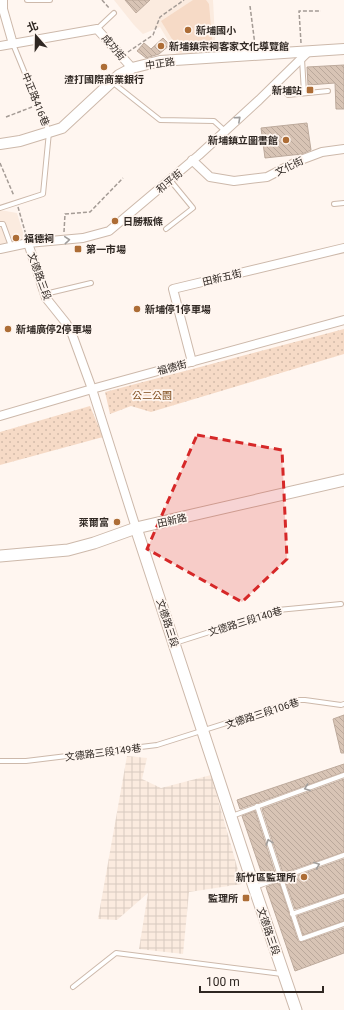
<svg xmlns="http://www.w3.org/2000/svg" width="344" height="1010" font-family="Roboto,'Noto Sans TC',sans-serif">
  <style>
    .built { fill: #fbebdf }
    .industrial { fill: url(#industrial-grid) }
    .green { fill: url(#green-dots) }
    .pitch { fill: #f6dac6 }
    .building { fill: url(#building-back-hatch); stroke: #bdaa9c }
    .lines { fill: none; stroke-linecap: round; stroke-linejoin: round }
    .service-casing { stroke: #cdb9ab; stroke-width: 6 }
    .minor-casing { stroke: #cdb9ab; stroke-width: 10 }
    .tertiary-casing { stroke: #cdb9ab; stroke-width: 12 }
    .secondary-casing { stroke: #cdb9ab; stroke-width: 13 }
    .path { stroke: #a49b95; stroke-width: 1.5; stroke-dasharray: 4 2; stroke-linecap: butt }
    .service { stroke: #fff; stroke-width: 4 }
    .minor { stroke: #fff; stroke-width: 8 }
    .tertiary { stroke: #fff; stroke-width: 10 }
    .secondary { stroke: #fff; stroke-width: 11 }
    .oneway { stroke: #a19e9c }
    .marked { fill: #d62828; fill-opacity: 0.2; stroke: #d62828; stroke-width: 3; stroke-dasharray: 8 5; stroke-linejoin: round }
    .poi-dot { fill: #ad6d36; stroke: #fff6f0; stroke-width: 1.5 }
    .labels { text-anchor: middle; stroke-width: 3.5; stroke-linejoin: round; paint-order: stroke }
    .poi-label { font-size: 10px; font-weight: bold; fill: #2f2722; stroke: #fff6f0; text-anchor: start }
    .street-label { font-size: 10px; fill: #2f2722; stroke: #fff6f0 }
    .park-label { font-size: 10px; fill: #7e4918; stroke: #fff6f0 }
  </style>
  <defs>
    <pattern id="industrial-grid" width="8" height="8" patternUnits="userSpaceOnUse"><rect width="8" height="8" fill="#fbebdf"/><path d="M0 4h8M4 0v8" fill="none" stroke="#d7cabf"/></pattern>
    <pattern id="green-dots" width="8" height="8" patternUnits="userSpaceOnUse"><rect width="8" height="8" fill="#f6dac6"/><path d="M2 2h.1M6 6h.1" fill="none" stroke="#d3bbaa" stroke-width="1.8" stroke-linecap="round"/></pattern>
    <pattern id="building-back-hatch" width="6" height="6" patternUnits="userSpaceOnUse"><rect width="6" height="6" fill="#d8c4b5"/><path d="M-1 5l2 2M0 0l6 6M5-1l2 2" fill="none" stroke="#baa89b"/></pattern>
  </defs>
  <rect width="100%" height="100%" fill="#fff6f0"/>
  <g class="built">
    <polygon points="114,0 213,0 216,56 178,57 160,27 143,34 134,25"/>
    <polygon points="0,210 17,213 25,239 0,246"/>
  </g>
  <polygon class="industrial" points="127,756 147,758 142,779 161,788 211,775 242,884 189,892 183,954 139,949 148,893 117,920 98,919"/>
  <g class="green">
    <polygon points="344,329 344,354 151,412 131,406 110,414 105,392"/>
    <polygon points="90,406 103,437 0,465 0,432"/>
  </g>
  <polygon class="pitch" points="193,0 206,0 209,4 213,50 180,52 161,21"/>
  <g class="building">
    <polygon points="125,0 150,0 136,13"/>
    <polygon points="163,38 170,45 159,54 146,58 137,51 144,43 151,49"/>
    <polygon points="344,65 344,109 336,109 335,83 308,85 307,67"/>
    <polygon points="307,123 311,150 302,154 265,158 261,128"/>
    <polygon points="344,715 344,753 341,753 333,719"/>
    <polygon points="344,764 344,772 240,809 237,800"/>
    <polygon points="344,779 344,852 283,873 262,809"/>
    <polygon points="255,811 276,876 264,880 242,816"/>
    <polygon points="344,859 344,893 295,909 285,880"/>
    <polygon points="279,882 298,941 302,942 344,928 344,953 295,971 266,887"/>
    <polygon points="344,900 344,921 303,935 297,916"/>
  </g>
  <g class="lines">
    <defs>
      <g id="service">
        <polyline points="27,0 50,0"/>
        <polyline points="97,29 114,13"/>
        <polyline points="302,59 304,93"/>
        <polyline points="112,82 160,120 214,121 225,131"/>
        <polyline points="276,83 288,95 328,91"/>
        <polyline points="334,204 344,203"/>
        <polyline points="0,208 43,194 49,132 13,44"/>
        <polyline points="0,224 3,224 11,246"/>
        <polyline points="166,229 193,208 170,180"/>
        <polyline points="45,294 91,283"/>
        <polyline points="175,643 278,610 341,604"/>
        <polyline points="0,761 26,761 157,745 299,700 305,700 341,705 344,704"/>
        <polyline points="257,806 301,939 344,924"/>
        <polyline points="232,816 344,775"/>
        <polyline points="255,887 344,855"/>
        <polyline points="292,914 344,896"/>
        <polyline points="73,987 116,953 282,974"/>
      </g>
      <g id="minor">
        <polyline points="3,0 3,9 13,44"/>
        <polyline points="0,46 97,29 132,68"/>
        <polyline points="192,160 210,177 234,181 267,177 298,161 322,152 344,149"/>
        <polyline points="28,243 46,298 66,323 72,334 92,389 136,528"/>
        <polyline points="0,249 28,243 83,238 109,231 199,155 259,100 308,52"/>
        <polyline points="192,362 173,289 344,248"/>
        <polyline points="0,416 92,389 344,320"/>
      </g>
      <polyline id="tertiary" points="0,144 20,141 62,128 119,75 132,68 160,61 344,49"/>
      <g id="secondary">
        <polyline points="136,528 254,887 296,1010"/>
        <polyline points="0,556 68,550 94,543 136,528 344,480"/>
      </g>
    </defs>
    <use href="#service" class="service-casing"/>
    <use href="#minor" class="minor-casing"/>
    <use href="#tertiary" class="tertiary-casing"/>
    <use href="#secondary" class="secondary-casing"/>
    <g class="path">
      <polyline points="102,0 110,9"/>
      <polyline points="250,6 255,45"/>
      <polyline points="301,43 299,11 321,11"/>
      <polyline points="128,52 153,35 160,17 184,0"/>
      <polyline points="6,117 32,107"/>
      <polyline points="0,163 14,196"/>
      <polyline points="18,207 26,235"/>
      <polyline points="64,232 65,214 90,212 123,178"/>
    </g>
    <use href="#service" class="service"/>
    <use href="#minor" class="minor"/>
    <use href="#tertiary" class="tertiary"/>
    <use href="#secondary" class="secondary"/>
  </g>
  <defs><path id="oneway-chevron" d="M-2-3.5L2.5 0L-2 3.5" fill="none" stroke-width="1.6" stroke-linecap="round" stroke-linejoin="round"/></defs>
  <g class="oneway">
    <use href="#oneway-chevron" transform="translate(238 119) rotate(-42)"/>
    <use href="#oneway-chevron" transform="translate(67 240) rotate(-5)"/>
    <use href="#oneway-chevron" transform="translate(307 788) rotate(160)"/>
    <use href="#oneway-chevron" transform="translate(269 842) rotate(-108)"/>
    <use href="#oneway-chevron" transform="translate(317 865) rotate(-20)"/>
  </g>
  <path class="marked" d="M 197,435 L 282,450 L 287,559 L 242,602 L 147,549 Z"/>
  <g class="poi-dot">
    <circle cx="188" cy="30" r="4"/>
    <circle cx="161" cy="46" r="4"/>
    <circle cx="104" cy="67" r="4"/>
    <rect x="306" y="86" width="8" height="8" rx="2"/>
    <circle cx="286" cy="140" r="4"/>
    <circle cx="115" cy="221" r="4"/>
    <circle cx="16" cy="238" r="4"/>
    <rect x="74" y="245" width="8" height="8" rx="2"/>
    <circle cx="137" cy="309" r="4"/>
    <circle cx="8" cy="329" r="4"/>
    <circle cx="117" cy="522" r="4"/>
    <circle cx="304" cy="877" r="4"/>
    <rect x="242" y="894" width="8" height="8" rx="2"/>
  </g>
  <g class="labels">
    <g class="poi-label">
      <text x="196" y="34">新埔國小</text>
      <text x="169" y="50">新埔鎮宗祠客家文化導覽館</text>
      <text x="104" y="83" text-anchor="middle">渣打國際商業銀行</text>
      <text x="302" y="94" text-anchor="end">新埔站</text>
      <text x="278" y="144" text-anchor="end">新埔鎮立圖書館</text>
      <text x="123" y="225">日勝粄條</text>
      <text x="24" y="242">福德祠</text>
      <text x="86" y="253">第一市場</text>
      <text x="145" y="313">新埔停1停車場</text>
      <text x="16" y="333">新埔廣停2停車場</text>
      <text x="109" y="526" text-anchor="end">萊爾富</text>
      <text x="296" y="881" text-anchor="end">新竹區監理所</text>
      <text x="238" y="902" text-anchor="end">監理所</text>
    </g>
    <g class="street-label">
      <text transform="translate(114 47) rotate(49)" y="4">成功街</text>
      <text transform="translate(160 63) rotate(-9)" y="4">中正路</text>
      <text transform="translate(36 99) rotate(68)" y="4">中正路416巷</text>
      <text transform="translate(289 166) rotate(-26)" y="4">文化街</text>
      <text transform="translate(169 181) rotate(-40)" y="4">和平街</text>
      <text transform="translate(40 276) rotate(70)" y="4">文德路三段</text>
      <text transform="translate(222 277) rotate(-14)" y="4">田新五街</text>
      <text transform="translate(172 367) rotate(-15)" y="4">福德街</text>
      <text transform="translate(172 520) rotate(-13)" y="4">田新路</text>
      <text transform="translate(245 621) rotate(-17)" y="4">文德路三段140巷</text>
      <text transform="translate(168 623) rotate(72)" y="4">文德路三段</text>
      <text transform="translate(262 713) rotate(-18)" y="4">文德路三段106巷</text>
      <text transform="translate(103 752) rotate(-7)" y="4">文德路三段149巷</text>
      <text transform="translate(269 931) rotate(71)" y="4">文德路三段</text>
    </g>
    <g class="park-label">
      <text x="152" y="399">公二公園</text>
    </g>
  </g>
  <g transform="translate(36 36) rotate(340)" stroke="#fff6f0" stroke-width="3" paint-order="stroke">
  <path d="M0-3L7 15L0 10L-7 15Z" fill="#2f2722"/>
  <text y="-6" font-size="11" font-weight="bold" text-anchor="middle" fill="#2f2722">北</text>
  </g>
  <path d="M200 986v6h123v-6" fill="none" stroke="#2f2722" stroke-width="2"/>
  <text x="206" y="986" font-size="12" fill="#2f2722" stroke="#fff6f0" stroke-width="3" paint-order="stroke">100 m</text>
</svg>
